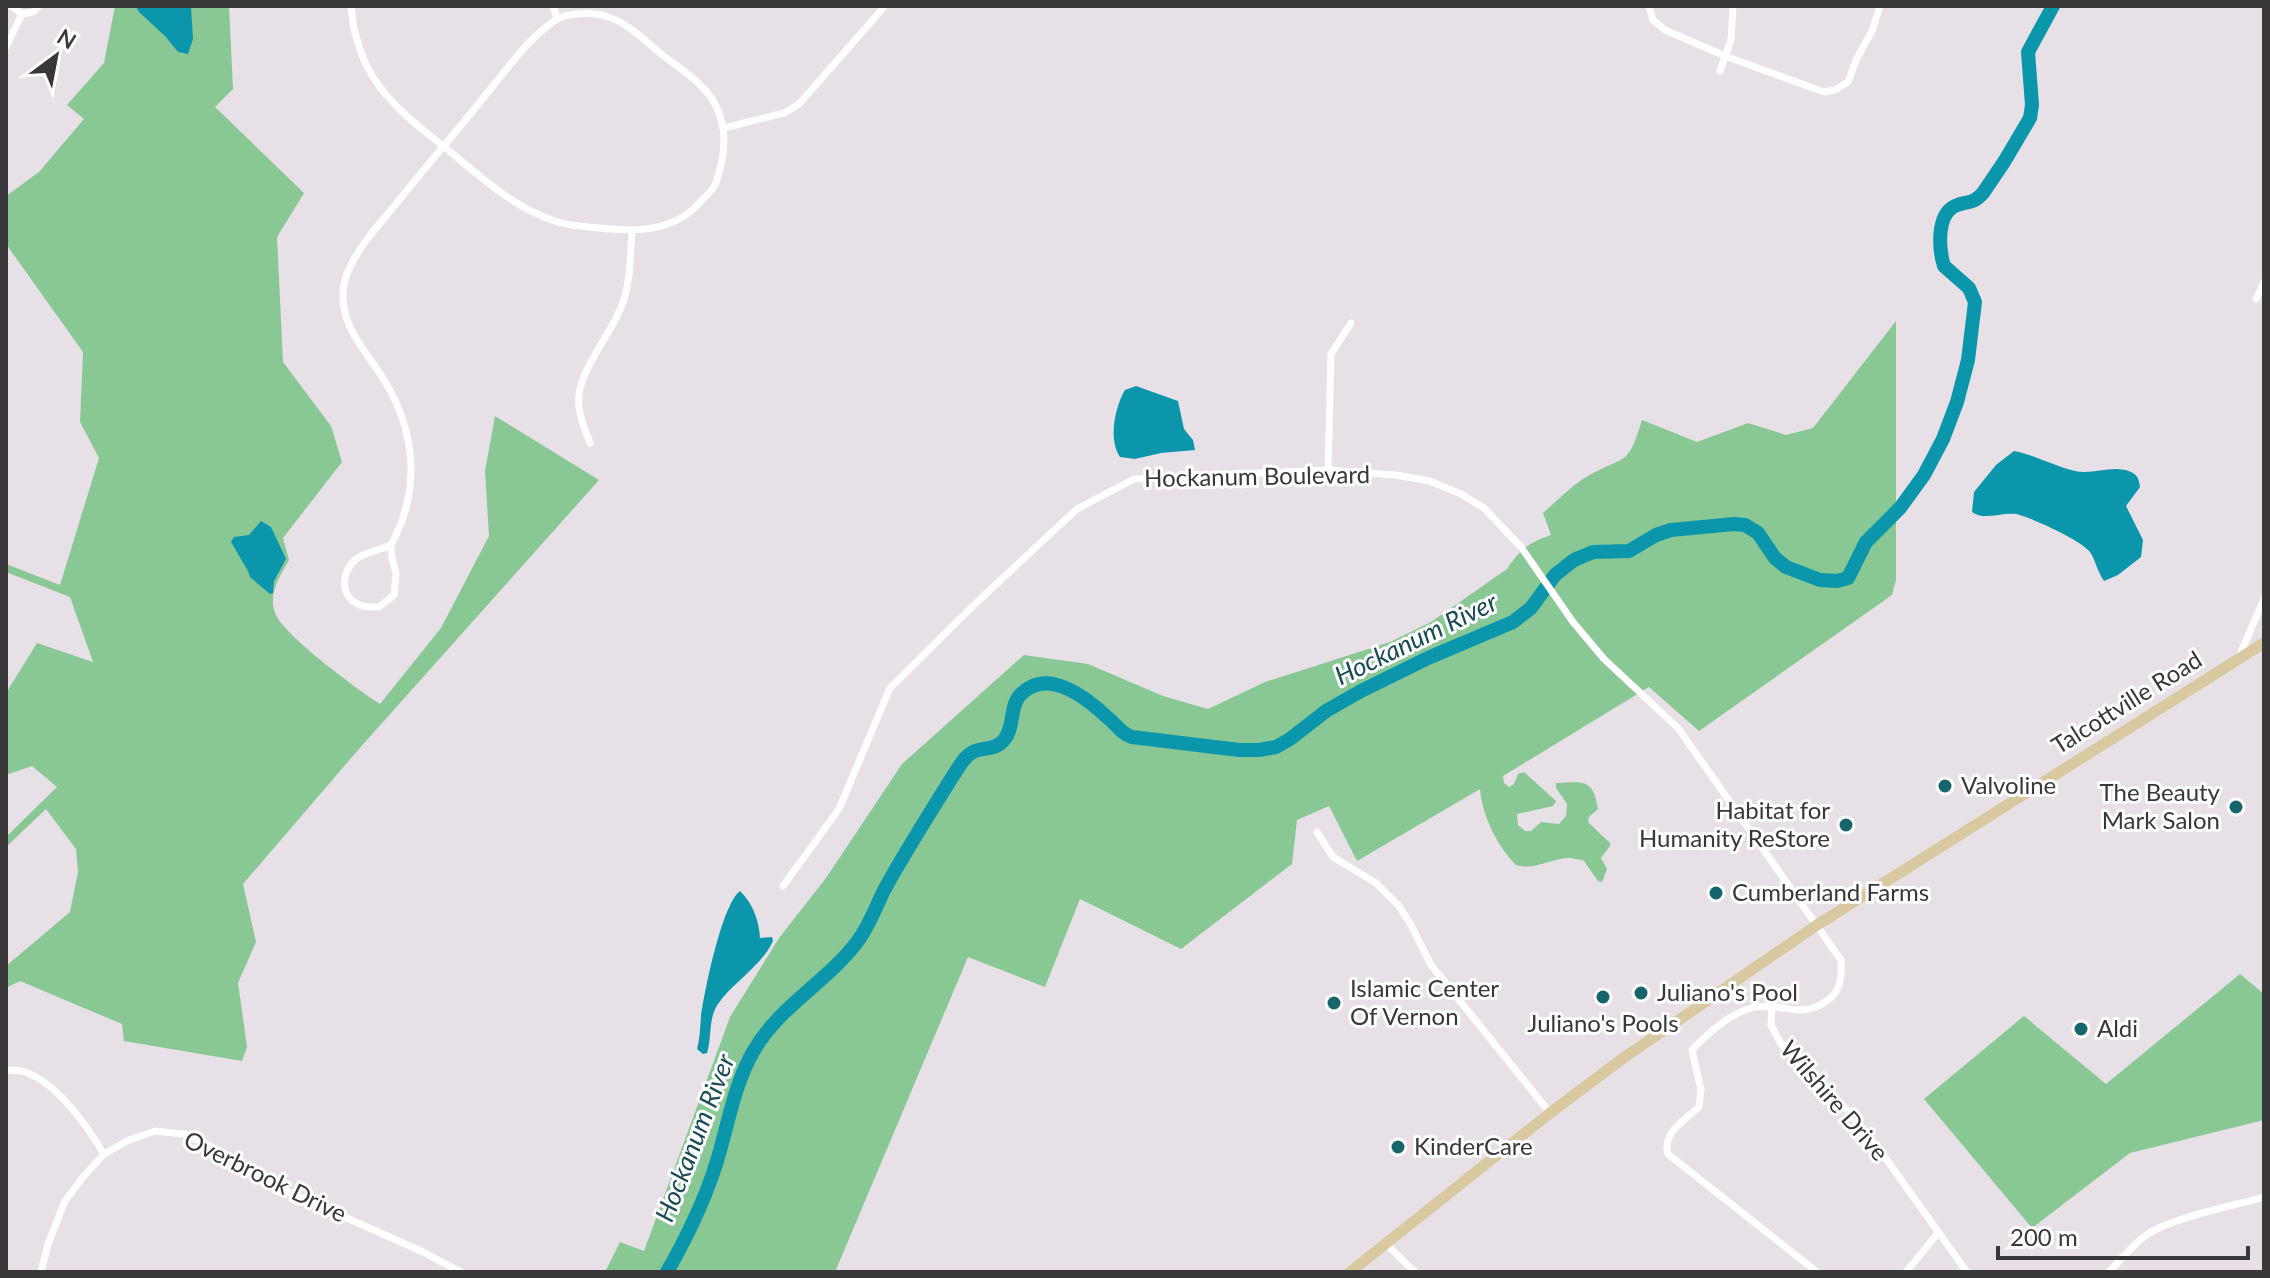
<svg xmlns="http://www.w3.org/2000/svg" width="2270" height="1278" font-family="Lato,sans-serif">
  <style>
    .green { fill: #89c794 }
    .water { fill: #0c96ab }
    .lines { fill: none; stroke-linecap: round; stroke-linejoin: round }
    .river { stroke: #0c96ab; stroke-width: 14 }
    .minor { stroke: #fff; stroke-width: 7 }
    .primary { stroke: #d9c9a0; stroke-width: 11 }
    .poi-dot { fill: #16646c; stroke: #fff; stroke-width: 3 }
    .labels { text-anchor: middle; stroke-width: 6; stroke-linejoin: round; paint-order: stroke }
    .street-label { font-size: 24px; fill: #393739; stroke: #fff }
    .poi-label { font-size: 24px; fill: #393739; stroke: #fff; text-anchor: start }
    .water-label { font-size: 26px; font-style: italic; fill: #194b55; stroke: #fff }
  </style>
  <rect width="100%" height="100%" fill="#e7e1e7"/>
  <g class="green">
    <path d="M 115,6 L 229,6 L 233,89 L 215,107 L 304,193 L 277,237 L 283,362 L 331,426 L 342,462 L 283,538 L 289,560 C 280,576 268,593 275,613 C 283,635 358,690 380,704 L 441,628 L 489,536 L 485,471 L 495,416 L 599,480 L 358,750 L 243,884 L 256,942 L 238,983 L 247,1047 L 242,1061 L 124,1041 L 122,1024 L 20,981 L 6,988 L 6,966 L 70,912 L 78,872 L 76,849 L 46,809 L 6,847 L 6,837 L 57,787 L 32,766 L 6,775 L 6,693 L 37,643 L 93,662 L 70,597 L 6,572 L 6,564 L 60,585 L 99,458 L 80,422 L 83,352 L 6,244 L 6,196 L 39,172 L 84,119 L 67,105 L 104,63 Z"/>
    <path d="M 1896,321 L 1896,580 L 1892,595 L 1699,731 L 1649,687 L 1503,776 L 1504,783 L 1509,787 L 1514,784 L 1518,774 L 1524,772 L 1556,801 L 1553,806 L 1517,814 L 1518,825 L 1525,831 L 1531,831 L 1541,822 L 1559,824 L 1566,816 L 1567,804 L 1556,788 L 1556,783 C 1583,782 1593,778 1598,809 L 1589,817 L 1588,822 L 1610,843 L 1610,846 L 1601,858 L 1607,869 L 1603,880 L 1601,882 L 1598,881 L 1584,861 C 1582,860 1572,858 1570,858 C 1552,858 1534,871 1516,865 C 1497,846 1482,815 1480,789 L 1357,861 L 1329,806 L 1297,820 L 1292,864 L 1181,949 L 1080,899 L 1045,987 L 968,957 L 835,1272 L 605,1272 L 620,1242 L 644,1251 L 730,1017 L 779,938 L 826,878 L 902,764 L 1024,655 L 1088,664 L 1163,696 L 1208,709 L 1265,682 L 1390,642 L 1431,622 L 1507,569 C 1520,549 1530,542 1551,535 L 1543,513 C 1557,501 1572,485 1588,476 C 1627,454 1627,468 1642,420 L 1697,442 L 1748,423 L 1786,435 L 1813,428 Z"/>
    <polygon points="2240,974 2264,994 2264,1120 2130,1153 2032,1228 1924,1099 2024,1016 2106,1084"/>
  </g>
  <g class="water">
    <polygon points="136,6 191,6 193,39 188,54 178,52 165,36 139,12"/>
    <path d="M 1136,386 L 1178,401 L 1184,429 L 1193,440 L 1195,450 L 1161,453 L 1135,459 L 1120,457 C 1108,439 1115,407 1125,390 Z"/>
    <path d="M 2014,451 C 2035,455 2054,466 2075,471 C 2093,475 2114,464 2131,472 C 2138,475 2139,480 2140,487 L 2126,506 L 2143,540 L 2141,557 L 2118,575 L 2104,581 C 2097,571 2095,559 2090,552 C 2081,540 2030,517 2016,514 C 2001,512 1984,521 1972,512 L 1974,492 L 1996,465 Z"/>
    <polygon points="261,521 271,527 286,559 274,581 273,593 270,594 250,577 248,571 231,542 234,537 249,535"/>
    <path d="M 740,891 C 753,904 759,920 760,938 L 772,937 L 773,941 C 761,967 734,981 718,1004 C 708,1018 712,1038 707,1053 L 703,1054 L 697,1049 C 700,1038 700,1028 701,1017 C 704,993 722,904 740,891 Z"/>
  </g>
  <g class="lines">
    <path class="river" d="M 667,1272 C 687,1237 705,1200 717,1161 C 728,1125 734,1085 753,1052 C 778,1007 827,982 857,942 C 871,924 877,902 888,883 C 910,844 934,806 958,768 C 962,762 967,754 975,751 C 986,747 995,750 1004,740 C 1015,727 1009,706 1021,694 C 1048,667 1087,698 1108,718 C 1117,725 1120,733 1132,737 L 1239,750 L 1259,750 L 1276,747 L 1290,739 L 1326,711 L 1361,691 L 1428,658 L 1513,622 L 1531,608 L 1555,575 L 1574,560 L 1593,552 L 1629,551 L 1656,535 L 1671,530 L 1734,524 L 1745,525 L 1758,533 L 1775,558 L 1786,567 L 1820,580 L 1837,581 L 1848,578 L 1866,542 L 1900,508 L 1924,475 L 1943,439 L 1957,402 L 1968,360 L 1975,302 L 1969,288 L 1944,266 C 1939,250 1936,215 1955,206 C 1968,200 1971,206 1983,193 L 2004,162 L 2030,118 L 2032,105 L 2028,52 L 2053,6"/>
    <g class="minor">
      <polyline points="11,6 22,14 33,12 39,6"/>
      <path d="M 351,6 C 357,79 394,107 448,150 C 482,178 515,209 558,222 C 571,226 586,227 599,228 C 637,232 675,232 701,201 C 706,196 712,191 715,185 C 718,179 719,171 721,165 C 726,144 725,123 715,104 C 705,84 682,70 665,57 C 648,44 629,23 608,17 C 593,12 567,12 554,21 C 527,40 509,67 488,92 C 462,125 434,157 408,189 C 389,214 363,239 350,267 C 346,274 343,286 343,294 C 342,329 367,352 384,380 C 416,432 421,490 391,545 C 381,550 365,552 356,559 C 341,572 339,597 360,605 C 366,608 373,607 379,607 L 394,595 L 396,573 L 392,558 L 391,545"/>
      <polyline points="553,6 557,18"/>
      <polyline points="1649,6 1653,20 1665,30 1725,56 1824,92 1835,90 1848,82 1857,58 1872,31 1880,6"/>
      <polyline points="6,47 22,14"/>
      <polyline points="1720,71 1731,40 1733,6"/>
      <polyline points="724,128 784,113 799,104 885,6"/>
      <polyline points="2256,299 2264,282"/>
      <path d="M 590,443 C 586,432 580,419 579,407 C 574,374 611,336 622,305 C 631,281 630,256 632,231"/>
      <polyline points="1328,470 1331,354 1351,323"/>
      <polyline points="2239,657 2264,599"/>
      <polyline points="1317,832 1333,857 1376,883 1398,905 1410,923 1431,965 1550,1113"/>
      <path d="M 783,886 L 839,809 L 890,688 L 975,604 L 1077,509 L 1134,479 L 1328,470 L 1395,475 L 1430,481 L 1461,494 L 1484,508 L 1521,547 L 1573,622 L 1604,659 L 1678,728 L 1841,960 C 1842,975 1841,991 1828,1000 C 1799,1022 1777,999 1748,1009 C 1727,1016 1707,1034 1692,1050 L 1701,1090 L 1699,1107 C 1685,1120 1662,1132 1668,1154 L 1817,1272"/>
      <polyline points="1772,1006 1771,1025 1781,1044 1848,1111 1884,1156 1967,1272"/>
      <path d="M 6,1070 C 12,1070 19,1070 25,1072 C 57,1083 87,1126 104,1154"/>
      <polyline points="1385,1243 1415,1272"/>
      <polyline points="41,1272 48,1244 65,1201 83,1177 104,1154 129,1140 155,1131 184,1134 205,1143 277,1187 421,1251 461,1272"/>
      <polyline points="1906,1272 1938,1233"/>
      <path d="M 2109,1272 C 2120,1260 2132,1246 2145,1236 C 2169,1218 2233,1206 2264,1197"/>
    </g>
    <polyline class="primary" points="1350,1272 1550,1113 1622,1059 1817,925 2264,643"/>
  </g>
  <g class="poi-dot">
    <circle cx="1945" cy="786" r="8"/>
    <circle cx="2236" cy="807" r="8"/>
    <circle cx="1846" cy="825" r="8"/>
    <circle cx="1716" cy="893" r="8"/>
    <circle cx="1641" cy="993" r="8"/>
    <circle cx="1603" cy="997" r="8"/>
    <circle cx="1334" cy="1003" r="8"/>
    <circle cx="2081" cy="1029" r="8"/>
    <circle cx="1398" cy="1147" r="8"/>
  </g>
  <g class="labels">
    <g class="street-label">
      <text transform="translate(1257 477) rotate(-1)" y="8">Hockanum Boulevard</text>
      <text transform="translate(2127 703) rotate(-32)" y="8">Talcottville Road</text>
      <text transform="translate(1834 1101) rotate(49)" y="8">Wilshire Drive</text>
      <text transform="translate(265 1177) rotate(26)" y="8">Overbrook Drive</text>
    </g>
    <g class="poi-label">
      <text x="1961" y="794">Valvoline</text>
      <text x="2220" y="801" text-anchor="end">The Beauty<tspan x="2220" dy="28">Mark Salon</tspan></text>
      <text x="1830" y="819" text-anchor="end">Habitat for<tspan x="1830" dy="28">Humanity ReStore</tspan></text>
      <text x="1732" y="901">Cumberland Farms</text>
      <text x="1350" y="997">Islamic Center<tspan x="1350" dy="28">Of Vernon</tspan></text>
      <text x="1657" y="1001">Juliano's Pool</text>
      <text x="1603" y="1032" text-anchor="middle">Juliano's Pools</text>
      <text x="2097" y="1037">Aldi</text>
      <text x="1414" y="1155">KinderCare</text>
    </g>
    <g class="water-label">
      <text transform="translate(1416 639) rotate(-26)" y="9">Hockanum River</text>
      <text transform="translate(695 1138) rotate(-69)" y="9">Hockanum River</text>
    </g>
  </g>
  <rect width="2270" height="1278" fill="none" stroke="#393739" stroke-width="16"/>
  <g transform="translate(56 56) rotate(32)" stroke="#ffffff" stroke-width="6" paint-order="stroke">
  <path d="M0-6L14 30L0 20L-14 30Z" fill="#393739"/>
  <text y="-12" font-size="22" font-weight="bold" text-anchor="middle" fill="#393739">N</text>
  </g>
  <path d="M1998 1246v12h250v-12" fill="none" stroke="#393739" stroke-width="4"/>
  <text x="2010" y="1246" font-size="24" fill="#393739" stroke="#ffffff" stroke-width="6" paint-order="stroke">200 m</text>
</svg>
